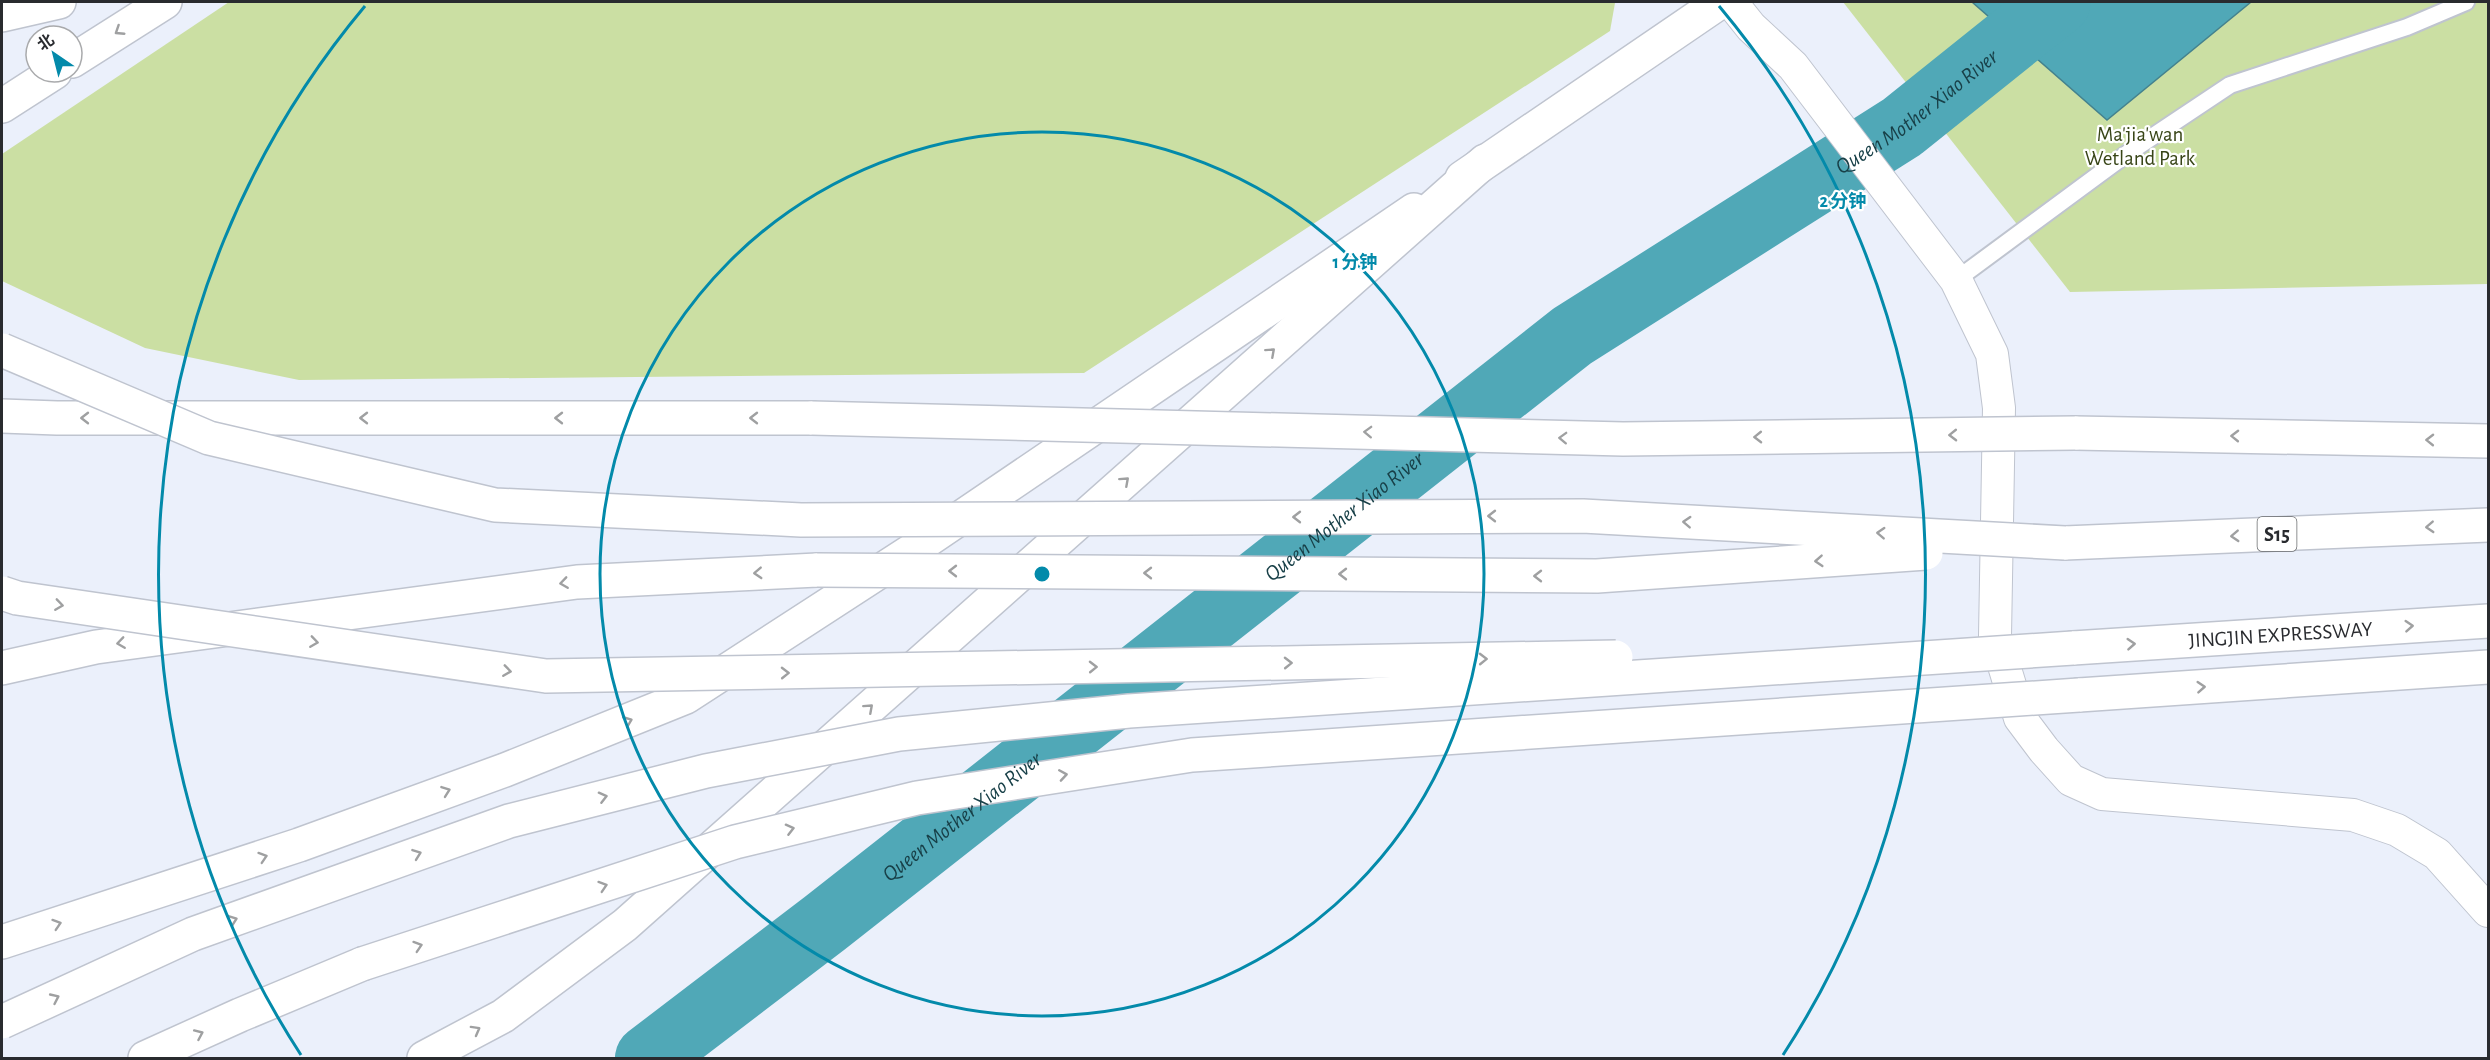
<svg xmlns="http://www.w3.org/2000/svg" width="2490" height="1060" font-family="'Alegreya Sans','Noto Sans SC',sans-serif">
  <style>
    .green { fill: #cbdfa3 }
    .water { fill: #50a8b7; stroke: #44828e; stroke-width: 1.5 }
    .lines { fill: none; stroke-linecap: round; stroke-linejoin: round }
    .river { stroke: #50a8b7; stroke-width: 66 }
    .lane-casing { stroke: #bfc4cf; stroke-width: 20 }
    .street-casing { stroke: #bfc4cf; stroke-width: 34 }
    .secondary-casing { stroke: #bfc4cf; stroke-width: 36 }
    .highway-casing { stroke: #bfc4cf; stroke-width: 36 }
    .lane { stroke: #fff; stroke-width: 16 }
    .street { stroke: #fff; stroke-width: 32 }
    .secondary { stroke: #fff; stroke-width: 33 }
    .highway { stroke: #fff; stroke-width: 33 }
    .highway-bridge-casing { stroke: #bfc4cf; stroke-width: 36; stroke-linecap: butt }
    .highway-bridge { stroke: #fff; stroke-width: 33 }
    .oneway { stroke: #9fa0a1 }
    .ring { fill: none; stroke: #038aaa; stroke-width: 3 }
    .labels { text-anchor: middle; stroke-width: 4.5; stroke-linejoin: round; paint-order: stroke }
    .shield { fill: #fff; stroke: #696b6d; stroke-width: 1.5 }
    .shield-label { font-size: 20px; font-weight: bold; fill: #292b2f }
    .park-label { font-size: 21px; fill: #384517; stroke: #fff }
    .street-label { font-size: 21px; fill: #292b2f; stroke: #fff }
    .water-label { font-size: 22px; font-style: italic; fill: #184048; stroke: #fff }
    .centre { fill: #038aaa; stroke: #fff; stroke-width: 3 }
    .ring-label { font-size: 18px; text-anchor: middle; font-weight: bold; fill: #038aaa; stroke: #fff; stroke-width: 4.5; stroke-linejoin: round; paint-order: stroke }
  </style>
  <rect width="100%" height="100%" fill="#ebf0fb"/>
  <g class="green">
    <polygon points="229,2 1614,2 1615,3 1610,31 1084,373 299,380 145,348 2,281 2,154"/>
    <polygon points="1843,2 2488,2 2488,284 2070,292"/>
  </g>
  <polygon class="water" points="1972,2 2251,2 2107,120"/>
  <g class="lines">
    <path class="river" id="s1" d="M 648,1058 L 825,923 L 1572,336 L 1902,127 L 2058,2"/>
    <defs>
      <polyline id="lane" points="1956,280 2128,153 2230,85 2407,27 2466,2"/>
      <polyline id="street" points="1731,2 1751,27 1793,66 1956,280 1992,354 1999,408 1995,636 2020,718 2044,750 2071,780 2102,794 2353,815 2397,830 2437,854 2488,911"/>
      <g id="secondary">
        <polyline points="72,61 165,2"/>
        <polyline points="2,106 55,72"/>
        <polyline points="1462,178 1720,2"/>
        <polyline points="2,942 299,845 505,770 686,697 925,542 1414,210"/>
      </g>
      <g id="highway">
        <polyline points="2,15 59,2"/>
        <polyline points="2,416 57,418 812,418"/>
        <polyline points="2075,433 2488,441"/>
        <polyline points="2065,543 2488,525"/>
        <path id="s2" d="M 2073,648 L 2488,621"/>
        <polyline points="2,668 96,647 577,582 817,570"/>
        <polyline points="2079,695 2488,667"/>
        <polyline points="145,1058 240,1015 362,964"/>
        <polyline points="424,1058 503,1016 625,925 1485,161"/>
      </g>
    </defs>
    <use href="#lane" class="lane-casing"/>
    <use href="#street" class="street-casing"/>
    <use href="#secondary" class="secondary-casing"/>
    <use href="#highway" class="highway-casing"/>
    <use href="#lane" class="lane"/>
    <use href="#street" class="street"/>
    <use href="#secondary" class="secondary"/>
    <use href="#highway" class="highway"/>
    <defs>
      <g id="highway-bridge">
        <polyline points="2,350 209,438 495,505 801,520 1583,516 2065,543"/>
        <polyline points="812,418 1623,439 2075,433"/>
        <polyline points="817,570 1597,576 1926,553"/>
        <polyline points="2,593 17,598 546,676 1616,657"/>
        <polyline points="362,964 735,842 917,798 1192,755 2079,695"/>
        <polyline points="2,1022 193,934 509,821 706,771 899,734 1129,711 2073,648"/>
      </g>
    </defs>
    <use href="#highway-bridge" class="highway-bridge-casing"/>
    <use href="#highway-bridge" class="highway-bridge"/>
  </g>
  <defs><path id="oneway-chevron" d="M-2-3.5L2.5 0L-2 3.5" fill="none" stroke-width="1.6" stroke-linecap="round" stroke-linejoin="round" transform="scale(1.5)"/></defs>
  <g class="oneway">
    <use href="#oneway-chevron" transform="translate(119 31) rotate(147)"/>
    <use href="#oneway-chevron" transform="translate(1271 352) rotate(-42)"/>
    <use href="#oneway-chevron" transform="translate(85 418) rotate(180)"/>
    <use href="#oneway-chevron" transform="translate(364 418) rotate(180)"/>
    <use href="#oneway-chevron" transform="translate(559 418) rotate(180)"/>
    <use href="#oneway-chevron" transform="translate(754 418) rotate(180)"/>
    <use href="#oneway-chevron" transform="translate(1368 432) rotate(-178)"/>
    <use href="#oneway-chevron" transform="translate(1953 435) rotate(179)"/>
    <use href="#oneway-chevron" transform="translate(2235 436) rotate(-179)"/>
    <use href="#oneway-chevron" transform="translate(1758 437) rotate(179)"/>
    <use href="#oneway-chevron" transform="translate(1563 438) rotate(-178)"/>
    <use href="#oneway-chevron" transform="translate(2430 440) rotate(-179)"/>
    <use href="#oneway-chevron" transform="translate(1125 481) rotate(-42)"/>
    <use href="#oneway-chevron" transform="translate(1492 516) rotate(180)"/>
    <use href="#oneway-chevron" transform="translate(1297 517) rotate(180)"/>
    <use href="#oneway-chevron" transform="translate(1687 522) rotate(-177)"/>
    <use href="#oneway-chevron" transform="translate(2430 527) rotate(177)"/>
    <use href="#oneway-chevron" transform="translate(1881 533) rotate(-177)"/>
    <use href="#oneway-chevron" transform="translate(2235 536) rotate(177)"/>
    <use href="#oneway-chevron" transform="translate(1819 561) rotate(176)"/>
    <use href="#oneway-chevron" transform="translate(953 571) rotate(-180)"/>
    <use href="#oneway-chevron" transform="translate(758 573) rotate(177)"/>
    <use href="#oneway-chevron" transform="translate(1148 573) rotate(-180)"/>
    <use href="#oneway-chevron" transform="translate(1343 574) rotate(-180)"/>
    <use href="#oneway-chevron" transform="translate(1538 576) rotate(-180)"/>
    <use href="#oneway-chevron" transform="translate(564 583) rotate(172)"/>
    <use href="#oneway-chevron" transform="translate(59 605) rotate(8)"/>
    <use href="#oneway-chevron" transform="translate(2409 626) rotate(-4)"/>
    <use href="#oneway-chevron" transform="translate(314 642) rotate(8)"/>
    <use href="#oneway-chevron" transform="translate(121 643) rotate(172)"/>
    <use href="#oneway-chevron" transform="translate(2131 644) rotate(-4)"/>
    <use href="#oneway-chevron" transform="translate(1483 659) rotate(-1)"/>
    <use href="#oneway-chevron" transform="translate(1288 663) rotate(-1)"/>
    <use href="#oneway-chevron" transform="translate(1093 667) rotate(-1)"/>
    <use href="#oneway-chevron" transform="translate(507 671) rotate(8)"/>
    <use href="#oneway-chevron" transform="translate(785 673) rotate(-1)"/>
    <use href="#oneway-chevron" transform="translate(2201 687) rotate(-4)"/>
    <use href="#oneway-chevron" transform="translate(869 708) rotate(-42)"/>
    <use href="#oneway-chevron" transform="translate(628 721) rotate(-22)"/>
    <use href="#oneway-chevron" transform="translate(1063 775) rotate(-9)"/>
    <use href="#oneway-chevron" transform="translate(446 791) rotate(-20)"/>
    <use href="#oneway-chevron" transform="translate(603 797) rotate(-14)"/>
    <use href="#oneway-chevron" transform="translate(790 829) rotate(-14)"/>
    <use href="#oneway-chevron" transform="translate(417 854) rotate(-20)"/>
    <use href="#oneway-chevron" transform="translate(263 857) rotate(-18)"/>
    <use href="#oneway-chevron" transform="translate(603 886) rotate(-18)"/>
    <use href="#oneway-chevron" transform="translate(233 920) rotate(-20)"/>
    <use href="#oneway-chevron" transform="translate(57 924) rotate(-18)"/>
    <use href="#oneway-chevron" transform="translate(418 946) rotate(-18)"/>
    <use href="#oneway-chevron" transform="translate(55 998) rotate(-25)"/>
    <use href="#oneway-chevron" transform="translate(476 1030) rotate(-29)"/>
    <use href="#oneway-chevron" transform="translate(199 1034) rotate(-24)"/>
  </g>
  <g class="ring">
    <circle cx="1042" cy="574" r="442"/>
    <path d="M301 1055A884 884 0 0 1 365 6M1719 6A884 884 0 0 1 1783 1055"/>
  </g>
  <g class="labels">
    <rect class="shield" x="2257.5" y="517" width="39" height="34" rx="4.5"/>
    <g class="shield-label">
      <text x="2277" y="541">S15</text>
    </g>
    <g class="park-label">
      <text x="2140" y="141">Ma'jia'wan<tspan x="2140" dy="24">Wetland Park</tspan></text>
    </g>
    <g class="street-label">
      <text dy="7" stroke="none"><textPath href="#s2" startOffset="208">JINGJIN EXPRESSWAY</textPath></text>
    </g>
    <g class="water-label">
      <text dy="8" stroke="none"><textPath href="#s1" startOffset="1584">Queen Mother Xiao River</textPath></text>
      <text dy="8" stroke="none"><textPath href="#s1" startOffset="882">Queen Mother Xiao River</textPath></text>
      <text dy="8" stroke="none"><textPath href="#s1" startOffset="396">Queen Mother Xiao River</textPath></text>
    </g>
  </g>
  <circle cx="1042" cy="574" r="9" class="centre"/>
  <g class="ring-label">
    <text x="1843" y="207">2 分钟</text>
    <text x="1355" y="268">1 分钟</text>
  </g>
  <rect width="2490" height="1060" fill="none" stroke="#292b2f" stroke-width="6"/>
  <g transform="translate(54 54) rotate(325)"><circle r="28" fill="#ffffff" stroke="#a9aaac" stroke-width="1.5"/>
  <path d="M0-4.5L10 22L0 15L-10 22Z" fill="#038aaa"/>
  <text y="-9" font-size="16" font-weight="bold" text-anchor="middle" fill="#292b2f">北</text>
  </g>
</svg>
